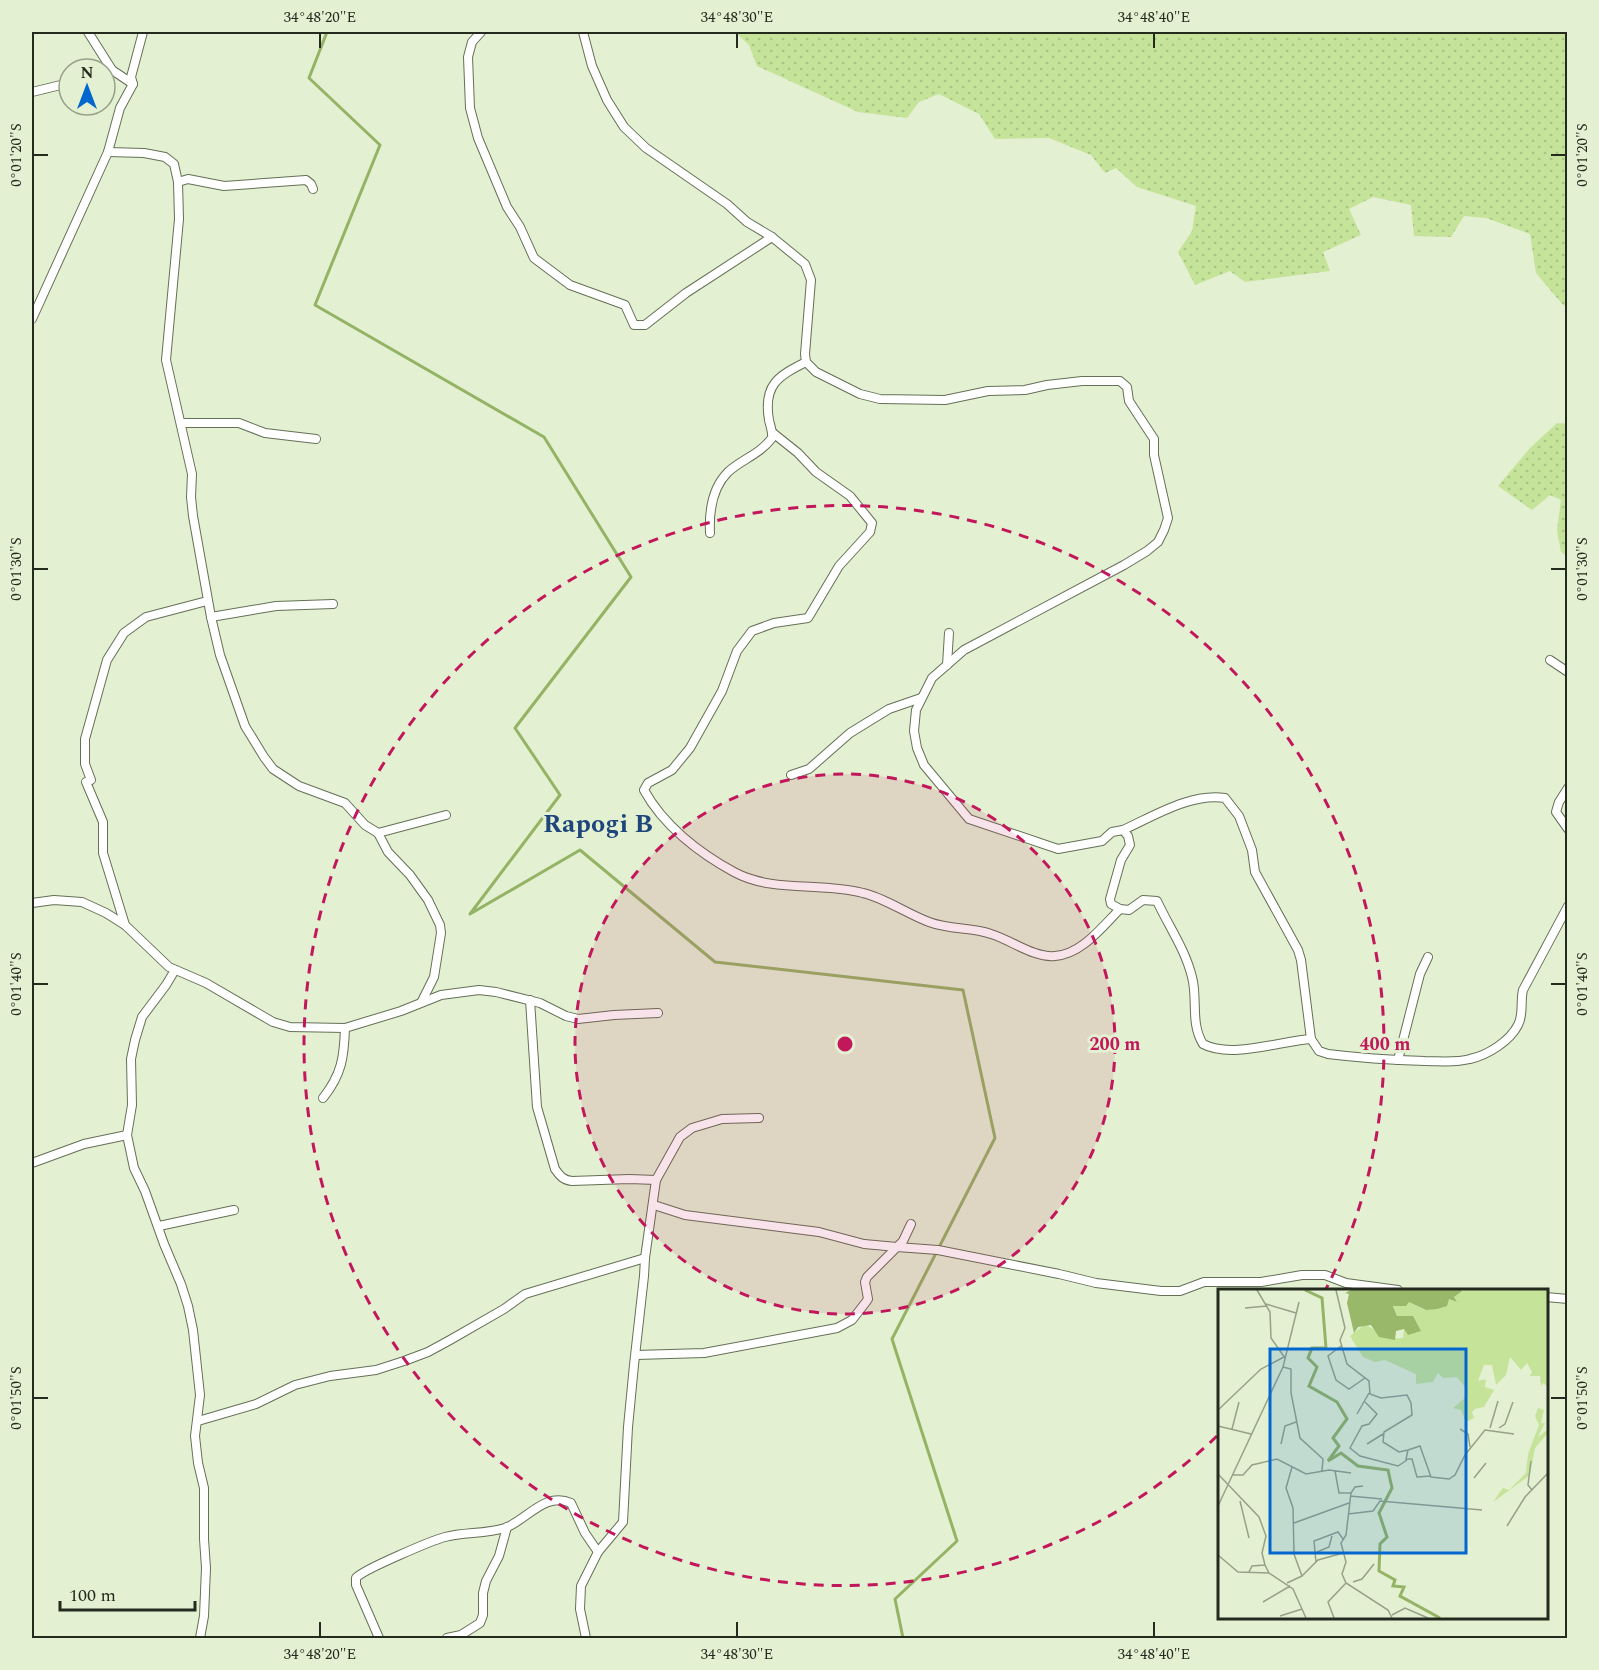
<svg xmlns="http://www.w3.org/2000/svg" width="1599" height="1670" font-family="Spectral,serif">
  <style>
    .grass { fill: url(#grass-dots) }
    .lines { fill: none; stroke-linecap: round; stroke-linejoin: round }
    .stream { stroke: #94b364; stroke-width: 3 }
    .street-casing { stroke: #657056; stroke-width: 10 }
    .street { stroke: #fff; stroke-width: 8 }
    .ticks { fill: none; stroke: #252a1f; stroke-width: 2 }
    .ring { fill: none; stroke: #c2185b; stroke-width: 3; stroke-dasharray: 10 8 }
    .labels { text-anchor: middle; stroke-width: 6; stroke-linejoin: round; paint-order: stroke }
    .quarter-label { font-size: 26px; font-weight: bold; fill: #1e467b; stroke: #e3f0d2 }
    .inset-river { fill: none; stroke: #94b364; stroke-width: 3 }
    .inset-road { fill: none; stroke: #97a18a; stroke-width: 1.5 }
    .view { fill: #0266cf; fill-opacity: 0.15; stroke: #0266cf; stroke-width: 3 }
    .inset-edge { fill: none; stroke: #252a1f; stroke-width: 3 }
    .centre { fill: #c2185b; stroke: #e3f0d2; stroke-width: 3 }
    .ring-label { font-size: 18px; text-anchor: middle; font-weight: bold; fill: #c2185b; stroke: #e3f0d2; stroke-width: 6; stroke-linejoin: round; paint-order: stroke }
    .neatline { fill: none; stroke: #252a1f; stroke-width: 2 }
    .ticks-label { font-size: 15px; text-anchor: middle; fill: #252a1f }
  </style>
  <defs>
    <pattern id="grass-dots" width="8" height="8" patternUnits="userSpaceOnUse" patternTransform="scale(1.5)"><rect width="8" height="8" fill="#c5e49a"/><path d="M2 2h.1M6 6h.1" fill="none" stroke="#a9c484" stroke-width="1.8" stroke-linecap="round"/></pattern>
  </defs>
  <rect width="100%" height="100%" fill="#e3f0d2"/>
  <g class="grass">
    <polygon points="735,32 1567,32 1567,306 1563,305 1536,273 1530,234 1486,218 1464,216 1451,237 1414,236 1411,205 1373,197 1349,209 1361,235 1323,252 1330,271 1245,282 1230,271 1195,285 1178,252 1192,231 1196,206 1137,187 1116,168 1105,173 1091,155 1049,138 995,139 979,114 939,94 919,102 907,118 858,112 757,66 749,45"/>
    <polygon points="1557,423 1567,424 1567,556 1561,552 1557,530 1561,500 1550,495 1532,510 1498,486 1530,448"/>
  </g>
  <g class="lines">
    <polyline class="stream" points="327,32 309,78 380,145 315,305 544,437 631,577 515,728 560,795 470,914 580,850 715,962 963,990 995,1138 892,1339 957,1541 895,1599 903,1638"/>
    <defs>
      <g id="street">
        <polyline points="88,32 112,70 133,84"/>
        <polyline points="481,32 472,42 468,57 470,108 478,138 507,207 520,227 534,258 570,285 625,305 634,325 645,325 686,293 772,237"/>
        <path d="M 583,32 L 592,66 L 607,100 L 624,127 L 646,148 L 727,204 L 747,222 L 772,237 L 805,264 L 811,280 L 805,354 L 806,362 L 816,372 L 860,394 L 880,399 L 945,400 L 988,391 L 1025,390 L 1047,385 L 1082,381 L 1120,381 L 1127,387 L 1129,401 L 1154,439 L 1154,455 L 1168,518 L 1164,530 L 1158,542 L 1147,551 L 1124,565 L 964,650 L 932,678 L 916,710 L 914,731 L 917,748 L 924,765 L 969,819 L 1058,849 L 1102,841 L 1112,832 L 1123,830 L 1128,836 L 1130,845 L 1121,860 L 1110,899 L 1111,904 L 1120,909 L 1129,910 L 1143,900 L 1157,901 C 1169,927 1185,949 1192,977 C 1198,999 1190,1023 1203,1044 C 1231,1059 1280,1041 1311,1039"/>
        <polyline points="32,92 69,83"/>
        <polyline points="108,152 144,153 165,157 174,164 178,182 179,219 166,360 192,474 191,497 193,516 211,617 220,655 245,726 264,757 273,769 299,786 345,803 365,825 378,833 388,852 410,875 428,900 440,925 441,933 434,977 422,1001"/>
        <polyline points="178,182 188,179 224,186 306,180 311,184 313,189"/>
        <polyline points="32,319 108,152 120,108 133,84 131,77 143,32"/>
        <polyline points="181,423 239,423 265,433 316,439"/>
        <path d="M 773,433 L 798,453 L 816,472 L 850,496 L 872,523 L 870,532 L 839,566 L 808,618 L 774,623 L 752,631 L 737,651 L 722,691 L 690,748 L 672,770 L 648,783 L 644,790 C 663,825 699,853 734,872 C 773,893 820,882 863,893 C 885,898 907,914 929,922 C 950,930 972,927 991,934 C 1011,940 1034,958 1055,956 C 1082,954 1102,927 1120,909"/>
        <path d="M 710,533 C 709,512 712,488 728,472 C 742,459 759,455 772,438 C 773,431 770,426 769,420 C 763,385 778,376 806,362"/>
        <polyline points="211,617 276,606 333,604"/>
        <polyline points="1550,660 1568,672"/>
        <polyline points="947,665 949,633"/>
        <polyline points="791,775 809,769 850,733 889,709 921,698"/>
        <polyline points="91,780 85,764 85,739 107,660 124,633 146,617 207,601"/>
        <polyline points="86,782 103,822 103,853 125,925"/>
        <polyline points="1568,788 1559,802 1556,812 1568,829"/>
        <path d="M 1123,830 C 1154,816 1190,793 1225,798 L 1239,816 L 1252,850 L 1255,872 L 1298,950 L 1301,960 L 1311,1039 L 1319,1051 L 1328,1054 C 1360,1058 1392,1060 1425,1061 C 1440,1061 1455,1063 1470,1059 C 1488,1055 1510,1041 1518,1025 C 1524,1014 1520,1002 1523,990 L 1568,906"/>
        <polyline points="378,833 446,815"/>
        <polyline points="32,903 54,900 82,902 106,913 125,925 169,967 206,983 273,1022 290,1027 345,1028 401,1011 441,995 479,990 496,992 540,1003 566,1016 578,1019 614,1015 658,1013"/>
        <polyline points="175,970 166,985 142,1017 135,1040 131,1059 132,1105 127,1135 134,1168 145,1191 164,1244 181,1284 188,1306 193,1330 200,1395 195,1436 198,1463 204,1488 204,1539 206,1568 204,1616 200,1638"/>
        <path d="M 530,1000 L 537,1107 L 555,1169 C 560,1176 563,1180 572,1181 L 629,1179 L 656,1180"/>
        <polyline points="1398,1060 1420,974 1428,957"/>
        <path d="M 323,1098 C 342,1074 344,1057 345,1028"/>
        <polyline points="32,1163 84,1144 127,1135"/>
        <polyline points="654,1205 685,1215 819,1232 864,1244 897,1247 903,1241 911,1224"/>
        <polyline points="159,1226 234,1210"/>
        <polyline points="1546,1297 1568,1299"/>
        <polyline points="636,1355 704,1353 837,1328 852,1320 866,1302 868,1299 865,1282 867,1277 897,1247 938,1250 1059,1274 1096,1283 1161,1291 1180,1291 1204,1282 1261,1282 1302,1275 1325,1275 1346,1283 1398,1290"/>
        <polyline points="198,1421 256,1404 295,1385 330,1376 376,1370 404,1361 428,1352 450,1340 504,1309 525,1294 645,1258"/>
        <path d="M 379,1638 L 356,1585 L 356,1578 C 362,1570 433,1540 445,1537 C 464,1532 485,1534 505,1528 C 527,1520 545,1491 571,1503 L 585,1533 L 598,1552"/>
        <polyline points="447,1638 461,1635 480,1623 483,1615 483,1593 486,1581 499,1556 507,1527"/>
        <polyline points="586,1638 580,1609 581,1586 598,1552 623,1522 628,1427 634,1365 644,1276 645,1258 656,1180 680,1137 692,1128 722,1119 759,1118"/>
      </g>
    </defs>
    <use href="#street" class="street-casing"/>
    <use href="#street" class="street"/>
  </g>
  <path class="ticks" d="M 320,33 L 320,48M 737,33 L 737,48M 1154,33 L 1154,48M 33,155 L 48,155M 1551,155 L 1566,155M 33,569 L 48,569M 1551,569 L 1566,569M 33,984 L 48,984M 1551,984 L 1566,984M 33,1398 L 48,1398M 1551,1398 L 1566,1398M 320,1622 L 320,1637M 737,1622 L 737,1637M 1154,1622 L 1154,1637"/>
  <circle cx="845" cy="1044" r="270" fill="#c2185b" fill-opacity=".12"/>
  <g class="ring">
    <circle cx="845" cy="1044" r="270"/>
    <path d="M1217 1436A540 540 0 1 1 1326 1289"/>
  </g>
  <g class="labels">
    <g class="quarter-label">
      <text x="598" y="832">Rapogi B</text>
    </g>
  </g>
  <g transform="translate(1218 1289)">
    <rect width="330" height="330" fill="#e3f0d2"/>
    <path d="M 243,1 L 330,1 L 330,98 L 325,94 L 323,98 L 322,87 L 312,87 L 314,83 L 309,74 L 303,81 L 292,68 L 288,86 L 278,96 L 274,76 L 266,76 L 260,92 L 268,90 L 267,98 L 276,101 L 266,118 L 257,120 L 254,123 L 256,129 L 248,133 L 243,121 L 235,119 L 247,109 L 247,98 L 239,88 L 225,89 L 220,84 L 215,93 L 198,95 L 198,85 L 167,71 L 157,73 L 145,68 L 132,47 L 147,35 L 171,50 L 185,49 L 186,40 L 200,44 L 190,29 L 179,27 L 175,16 L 191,13 L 207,21 L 231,10 L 239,13 L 236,8 ZM 320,119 L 326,121 L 323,134 L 327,134 L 320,148 L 330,140 L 330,144 L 317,159 L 312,186 L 275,213 L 285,199 L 291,201 L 308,184 L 310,165 L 321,136 L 317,127 Z" fill="#c5e49a"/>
    <path d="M 133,1 L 243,1 L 244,2 L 236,8 L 239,13 L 231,10 L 229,17 L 219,20 L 208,21 L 191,13 L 188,17 L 175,17 L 179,27 L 195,27 L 203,42 L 190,46 L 186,40 L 178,42 L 177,51 L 161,48 L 153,36 L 140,38 L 136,44 L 129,14 L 131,5 L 127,4 Z" fill="#99b869"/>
    <path class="inset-river" d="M 87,1 L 104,9 L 108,59 L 94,59 L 90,69 L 99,78 L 91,97 L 119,113 L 129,130 L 115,149 L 121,157 L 110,172 L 123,164 L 140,177 L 170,181 L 174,199 L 161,224 L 169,248 L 162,255 L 161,282 L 177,291 L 175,297 L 186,298 L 182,307 L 222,329"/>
    <path class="inset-road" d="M 39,1 L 52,23 L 53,49 L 67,69M 118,1 L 127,39 L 122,51 L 129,75 L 151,92 L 152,105 L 163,109 L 189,106 L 193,114 L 194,126 L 166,143 L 165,153 L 181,163 L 190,161 L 188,170 L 194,170 L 199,188 L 213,187M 48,15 L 78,24M 27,19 L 49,17M 123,57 L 110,67 L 118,91 L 131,100 L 147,89M 65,78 L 73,80 L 73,104 L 82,149 L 105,170 L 104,182M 147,113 L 159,125 L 151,135 L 144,137 L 132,159 L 142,167 L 180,177 L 189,171M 0,121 L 43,80 L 66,68M 139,125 L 151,104M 0,137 L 33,145M 272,139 L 280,112M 281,139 L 287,135 L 295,113M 14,140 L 21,113M 242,140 L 250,145 L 252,158M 63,155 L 67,137 L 78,133M 149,155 L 165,145M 190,161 L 202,157 L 213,188 L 231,190 L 237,186 L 247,166 L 267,141 L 296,145M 313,172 L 310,196 L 314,201M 117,182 L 121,204 L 133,204M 0,185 L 41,228 L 48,247 L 44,264 L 47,276 L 51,284 L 75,300 L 88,329M 15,186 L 25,186 L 34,176 L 59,170 L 88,185 L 111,181 L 133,184M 256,189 L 268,174M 145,197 L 137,198 L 133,204 L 128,246 L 123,254 L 128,273 L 124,285 L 128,294 L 170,321 L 174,329M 132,207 L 164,210M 22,212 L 31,249M 0,217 L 65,78 L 81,13M 130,225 L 155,222 L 162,212 L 264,221M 76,234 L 131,214M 289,237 L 307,208 L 330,184M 99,263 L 111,258 L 114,247M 0,266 L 20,283 L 51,284M 98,273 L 96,252 L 120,243 L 125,250M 31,283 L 34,277 L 47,276M 84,287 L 100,271 L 125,264M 135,293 L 144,290 L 156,275M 69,294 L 84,287 L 76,265 L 75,219 L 68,199 L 74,178M 45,313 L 72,297M 174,326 L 187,319 L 210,329M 62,327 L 84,320M 116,329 L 110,313 L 128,294"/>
    <path class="view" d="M 52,60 L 248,60 L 248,264 L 52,264 Z"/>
    <rect width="330" height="330" class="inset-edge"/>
  </g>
  <circle cx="845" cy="1044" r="9" class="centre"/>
  <g class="ring-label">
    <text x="1115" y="1050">200 m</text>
    <text x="1385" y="1050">400 m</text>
  </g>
  <rect width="1599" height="1670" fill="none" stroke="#e3f0d2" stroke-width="66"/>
  <g transform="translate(87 87)"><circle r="28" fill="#e3f0d2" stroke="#97a18a" stroke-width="1.5"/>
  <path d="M0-4.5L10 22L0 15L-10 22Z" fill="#0266cf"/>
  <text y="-9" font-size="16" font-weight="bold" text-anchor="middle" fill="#252a1f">N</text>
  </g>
  <path d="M60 1601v9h135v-9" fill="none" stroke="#252a1f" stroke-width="3"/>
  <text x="69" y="1601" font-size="18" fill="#252a1f" stroke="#e3f0d2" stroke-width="4.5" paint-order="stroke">100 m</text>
  <rect x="33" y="33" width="1533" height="1604" class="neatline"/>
  <g class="ticks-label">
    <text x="320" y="22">34°48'20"E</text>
    <text x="737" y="22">34°48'30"E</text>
    <text x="1154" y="22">34°48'40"E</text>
    <text transform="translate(16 155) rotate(-90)" y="5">0°01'20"S</text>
    <text transform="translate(1582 155) rotate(-90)" y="5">0°01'20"S</text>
    <text transform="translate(16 569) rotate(-90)" y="5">0°01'30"S</text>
    <text transform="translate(1582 569) rotate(-90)" y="5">0°01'30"S</text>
    <text transform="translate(16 984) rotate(-90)" y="5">0°01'40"S</text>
    <text transform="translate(1582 984) rotate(-90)" y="5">0°01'40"S</text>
    <text transform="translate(16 1398) rotate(-90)" y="5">0°01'50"S</text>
    <text transform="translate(1582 1398) rotate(-90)" y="5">0°01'50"S</text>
    <text x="320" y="1659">34°48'20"E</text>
    <text x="737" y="1659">34°48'30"E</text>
    <text x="1154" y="1659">34°48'40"E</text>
  </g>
</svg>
